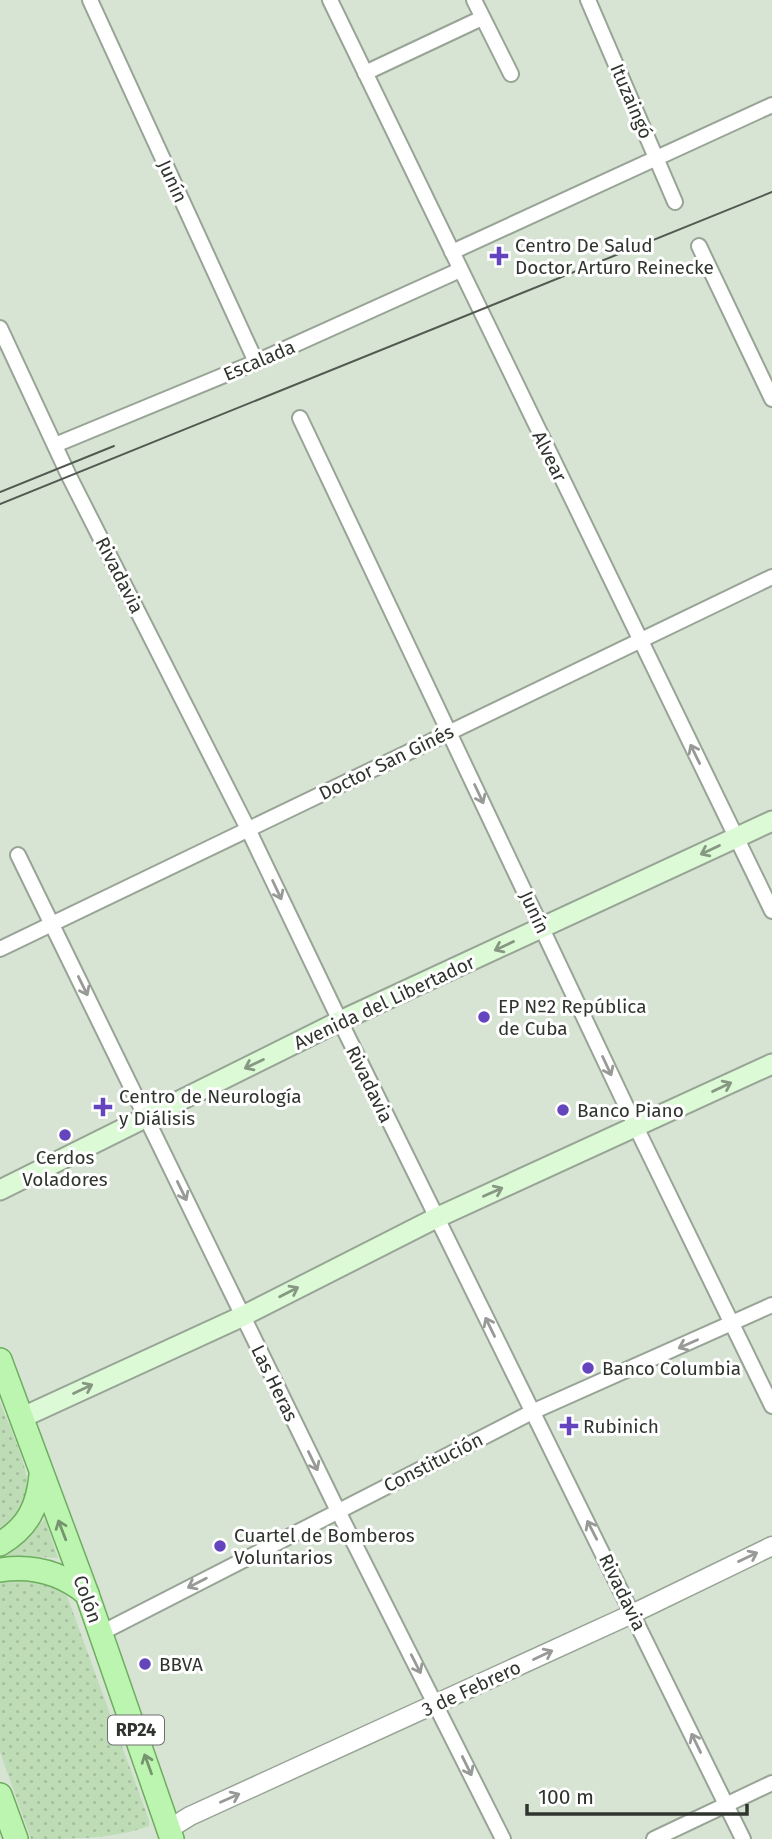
<svg xmlns="http://www.w3.org/2000/svg" width="772" height="1839" font-family="'Fira Sans',sans-serif">
  <style>
    .park { fill: url(#park-dots) }
    .lines { fill: none; stroke-linecap: round; stroke-linejoin: round }
    .minor-casing { stroke: #98a496; stroke-width: 18 }
    .tertiary-casing { stroke: #98a496; stroke-width: 21 }
    .secondary-casing { stroke: #98a496; stroke-width: 23 }
    .primary-casing { stroke: #6dad5f; stroke-width: 26 }
    .minor { stroke: #fff; stroke-width: 14 }
    .tertiary { stroke: #fff; stroke-width: 18 }
    .secondary { stroke: #ddfad7; stroke-width: 19 }
    .primary { stroke: #bcf5af; stroke-width: 23 }
    .tram { stroke: #525951; stroke-width: 2 }
    .oneway { stroke: #979a96 }
    .oneway2 { stroke: #869782 }
    .oneway3 { stroke: #76946e }
    .poi-dot { fill: #6445be; stroke: #fff; stroke-width: 2.5 }
    .labels { text-anchor: middle; stroke-width: 6; stroke-linejoin: round; paint-order: stroke }
    .shield { fill: #fff; stroke: #6d716d; stroke-width: 2 }
    .shield-label { font-size: 18px; font-weight: bold; fill: #2f342e }
    .street-label { font-size: 19px; fill: #2f342e; stroke: #fff }
    .poi-label { font-size: 19px; fill: #2f342e; stroke: #fff; text-anchor: start }
  </style>
  <defs>
    <pattern id="park-dots" width="8" height="8" patternUnits="userSpaceOnUse" patternTransform="scale(1.75)"><rect width="8" height="8" fill="#beddb7"/><path d="M2 2h.1M6 6h.1" fill="none" stroke="#a4be9e" stroke-width="1.8" stroke-linecap="round"/></pattern>
  </defs>
  <rect width="100%" height="100%" fill="#d7e4d4"/>
  <g class="park">
    <path d="M 0,1402 C 9,1426 36,1480 26,1504 C 20,1516 10,1524 0,1533 Z"/>
    <polygon points="45,1519 58,1558 26,1556 0,1563 0,1554 27,1537"/>
    <path d="M 31,1577 L 61,1589 L 67,1596 L 149,1820 L 149,1826 C 115,1839 70,1839 31,1839 L 0,1752 L 0,1579 Z"/>
  </g>
  <g class="lines">
    <defs>
      <g id="minor">
        <polyline points="90,0 256,362"/>
        <polyline points="330,0 772,911"/>
        <polyline points="474,0 511,74"/>
        <polyline points="588,0 675,202"/>
        <polyline points="365,73 482,18"/>
        <polyline points="699,246 772,399"/>
        <polyline points="452,252 772,105"/>
        <polyline points="0,328 69,476 248,829 340,1021 743,1839"/>
        <polyline points="300,418 636,1127 772,1406"/>
        <polyline points="55,445 256,362 460,270"/>
        <polyline points="18,855 338,1511 503,1839"/>
        <polyline points="0,949 772,577"/>
        <polyline points="101,1633 532,1412 772,1305"/>
        <polyline points="654,1839 772,1783"/>
      </g>
      <polyline id="tertiary" points="169,1829 190,1816 634,1613 772,1546"/>
      <g id="secondary">
        <polyline points="0,1190 340,1021 772,821"/>
        <polyline points="21,1418 243,1316 436,1218 772,1064"/>
      </g>
      <g id="primary">
        <polyline points="0,1360 87,1594 172,1839"/>
        <path d="M 0,1544 C 28,1527 38,1507 41,1475"/>
        <path d="M 0,1570 C 33,1565 62,1573 87,1594"/>
        <polyline points="0,1795 16,1839"/>
      </g>
    </defs>
    <use href="#minor" class="minor-casing"/>
    <use href="#tertiary" class="tertiary-casing"/>
    <use href="#secondary" class="secondary-casing"/>
    <use href="#primary" class="primary-casing"/>
    <use href="#minor" class="minor"/>
    <use href="#tertiary" class="tertiary"/>
    <use href="#secondary" class="secondary"/>
    <use href="#primary" class="primary"/>
    <g class="tram">
      <polyline points="0,492 114,446"/>
      <polyline points="0,504 772,192"/>
    </g>
  </g>
  <defs><path id="oneway-shaft" d="M-6 0H5M1.5-3L5.5 0L1.5 3" fill="none" stroke-width="1.6" stroke-linecap="round" stroke-linejoin="round" transform="scale(1.75)"/></defs>
  <g class="oneway">
    <use href="#oneway-shaft" transform="translate(695 754) rotate(-116)"/>
    <use href="#oneway-shaft" transform="translate(479 794) rotate(65)"/>
    <use href="#oneway-shaft" transform="translate(277 890) rotate(65)"/>
    <use href="#oneway-shaft" transform="translate(83 986) rotate(64)"/>
    <use href="#oneway-shaft" transform="translate(607 1066) rotate(65)"/>
    <use href="#oneway-shaft" transform="translate(182 1191) rotate(64)"/>
    <use href="#oneway-shaft" transform="translate(490 1327) rotate(-116)"/>
    <use href="#oneway-shaft" transform="translate(688 1344) rotate(156)"/>
    <use href="#oneway-shaft" transform="translate(313 1461) rotate(64)"/>
    <use href="#oneway-shaft" transform="translate(592 1530) rotate(-117)"/>
    <use href="#oneway-shaft" transform="translate(748 1557) rotate(-26)"/>
    <use href="#oneway-shaft" transform="translate(197 1583) rotate(153)"/>
    <use href="#oneway-shaft" transform="translate(543 1655) rotate(-25)"/>
    <use href="#oneway-shaft" transform="translate(416 1664) rotate(63)"/>
    <use href="#oneway-shaft" transform="translate(696 1743) rotate(-116)"/>
    <use href="#oneway-shaft" transform="translate(467 1766) rotate(64)"/>
    <use href="#oneway-shaft" transform="translate(230 1798) rotate(-24)"/>
  </g>
  <g class="oneway2">
    <use href="#oneway-shaft" transform="translate(710 850) rotate(155)"/>
    <use href="#oneway-shaft" transform="translate(504 946) rotate(155)"/>
    <use href="#oneway-shaft" transform="translate(254 1064) rotate(154)"/>
    <use href="#oneway-shaft" transform="translate(722 1087) rotate(-25)"/>
    <use href="#oneway-shaft" transform="translate(493 1192) rotate(-24)"/>
    <use href="#oneway-shaft" transform="translate(289 1292) rotate(-27)"/>
    <use href="#oneway-shaft" transform="translate(83 1389) rotate(-25)"/>
  </g>
  <g class="oneway3">
    <use href="#oneway-shaft" transform="translate(62 1530) rotate(-111)"/>
    <use href="#oneway-shaft" transform="translate(148 1764) rotate(-110)"/>
  </g>
  <g class="poi-dot">
    <path d="M495.5 245.5h7v7h7v7h-7v7h-7v-7h-7v-7h7z"/>
    <circle cx="484" cy="1017" r="7"/>
    <path d="M99.5 1096.5h7v7h7v7h-7v7h-7v-7h-7v-7h7z"/>
    <circle cx="563" cy="1110" r="7"/>
    <circle cx="65" cy="1135" r="7"/>
    <circle cx="588" cy="1368" r="7"/>
    <path d="M565.5 1415.5h7v7h7v7h-7v7h-7v-7h-7v-7h7z"/>
    <circle cx="220" cy="1546" r="7"/>
    <circle cx="145" cy="1664" r="7"/>
  </g>
  <g class="labels">
    <rect class="shield" x="108" y="1715.5" width="56" height="29" rx="5"/>
    <g class="shield-label">
      <text x="136" y="1736">RP24</text>
    </g>
    <g class="street-label">
      <text transform="translate(632 101) rotate(67)" y="7">Ituzaingó</text>
      <text transform="translate(173 181) rotate(65)" y="7">Junín</text>
      <text transform="translate(259 360) rotate(-23)" y="7">Escalada</text>
      <text transform="translate(550 456) rotate(64)" y="7">Alvear</text>
      <text transform="translate(120 575) rotate(63)" y="7">Rivadavia</text>
      <text transform="translate(386 762) rotate(-26)" y="7">Doctor San Ginés</text>
      <text transform="translate(535 912) rotate(65)" y="7">Junín</text>
      <text transform="translate(384 1002) rotate(-25)" y="7">Avenida del Libertador</text>
      <text transform="translate(370 1084) rotate(64)" y="7">Rivadavia</text>
      <text transform="translate(275 1383) rotate(64)" y="7">Las Heras</text>
      <text transform="translate(433 1462) rotate(-27)" y="7">Constitución</text>
      <text transform="translate(623 1592) rotate(64)" y="7">Rivadavia</text>
      <text transform="translate(88 1599) rotate(70)" y="7">Colón</text>
      <text transform="translate(471 1688) rotate(-25)" y="7">3 de Febrero</text>
    </g>
    <g class="poi-label">
      <text x="515" y="252">Centro De Salud<tspan x="515" dy="22">Doctor Arturo Reinecke</tspan></text>
      <text x="498" y="1013">EP Nº2 República<tspan x="498" dy="22">de Cuba</tspan></text>
      <text x="119" y="1103">Centro de Neurología<tspan x="119" dy="22">y Diálisis</tspan></text>
      <text x="577" y="1117">Banco Piano</text>
      <text x="65" y="1164" text-anchor="middle">Cerdos<tspan x="65" dy="22">Voladores</tspan></text>
      <text x="602" y="1375">Banco Columbia</text>
      <text x="583" y="1433">Rubinich</text>
      <text x="234" y="1542">Cuartel de Bomberos<tspan x="234" dy="22">Voluntarios</tspan></text>
      <text x="159" y="1671">BBVA</text>
    </g>
  </g>
  <path d="M527 1804v10h220v-10" fill="none" stroke="#2f342e" stroke-width="3.5"/>
  <text x="538" y="1804" font-size="21" fill="#2f342e" stroke="#ffffff" stroke-width="5" paint-order="stroke">100 m</text>
</svg>
